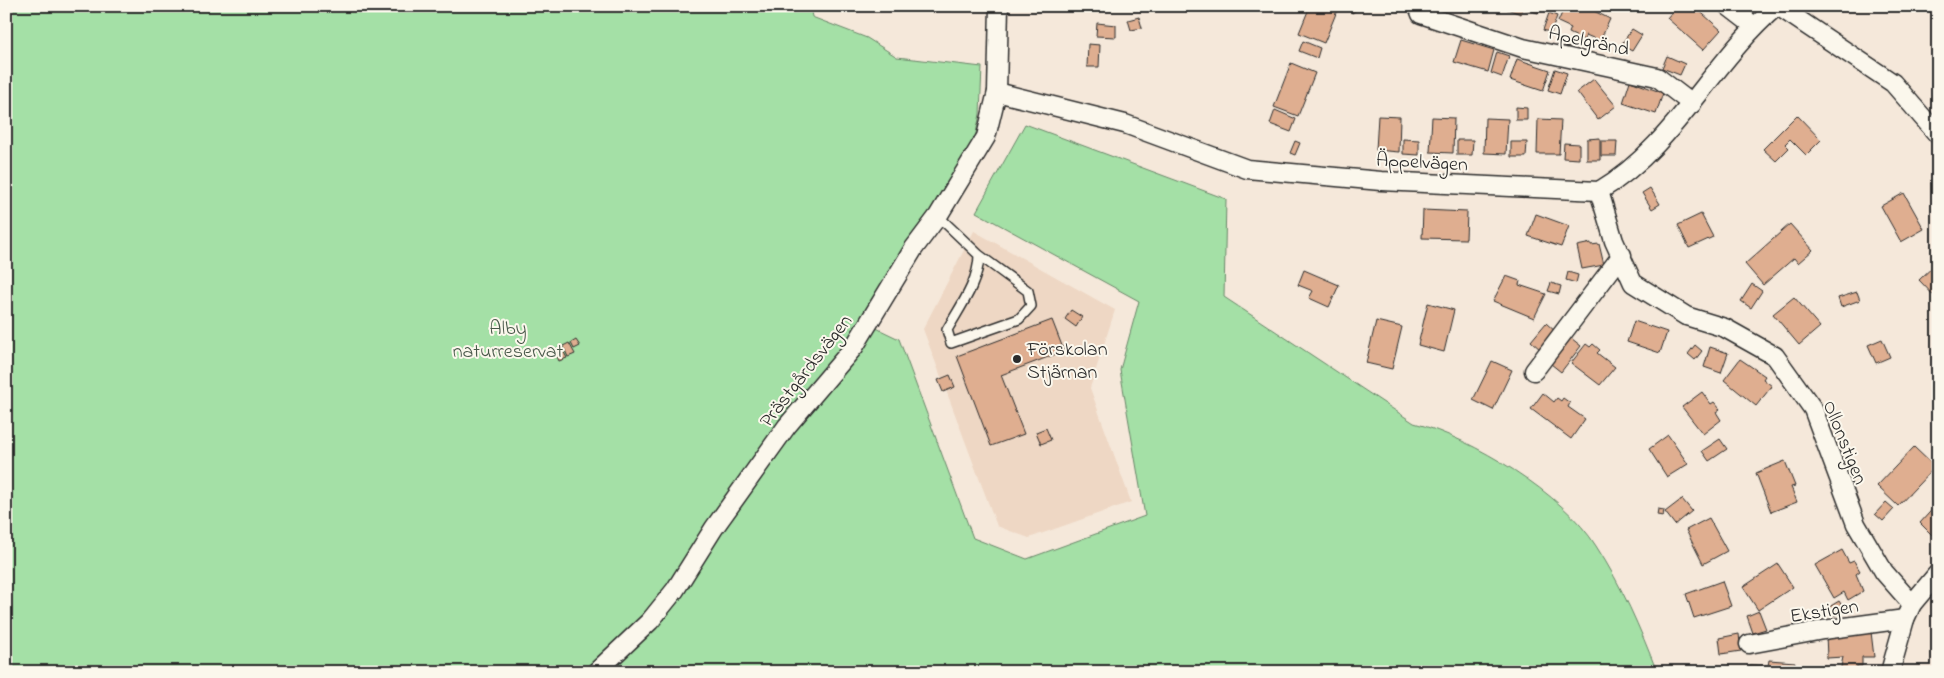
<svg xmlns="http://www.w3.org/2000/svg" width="1944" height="678" font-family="'Indie Flower',sans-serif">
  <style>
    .built { fill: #eed7c4 }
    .green { fill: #a4e0a6; stroke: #688668 }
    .building { fill: #dfae90; stroke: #2b2b2b }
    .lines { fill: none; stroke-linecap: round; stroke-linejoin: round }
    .lane-casing { stroke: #2b2b2b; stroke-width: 12 }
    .street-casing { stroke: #2b2b2b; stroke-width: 21 }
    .lane { stroke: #fbf7ec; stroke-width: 9 }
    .street { stroke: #fbf7ec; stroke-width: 18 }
    .poi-dot { fill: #2b2b2b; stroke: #fbf7ec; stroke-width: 2 }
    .labels { text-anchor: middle; stroke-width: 4; stroke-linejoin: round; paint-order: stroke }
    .street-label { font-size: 20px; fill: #2b2b2b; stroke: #fbf7ec }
    .park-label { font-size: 20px; fill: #49584a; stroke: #fbf7ec }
    .poi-label { font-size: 20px; fill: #2b2b2b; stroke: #fbf7ec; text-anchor: start }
  </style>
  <rect width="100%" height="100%" fill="#f5e8da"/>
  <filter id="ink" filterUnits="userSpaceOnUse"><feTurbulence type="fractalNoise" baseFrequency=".02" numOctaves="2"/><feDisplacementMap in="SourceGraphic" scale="10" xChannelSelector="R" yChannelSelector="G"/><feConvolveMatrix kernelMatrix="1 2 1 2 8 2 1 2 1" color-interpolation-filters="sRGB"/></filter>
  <g filter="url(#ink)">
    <polygon class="built" points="974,231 1115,310 1090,388 1131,502 1029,538 997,526 923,329"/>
    <path class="green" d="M 6,6 L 810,6 L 812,17 L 867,38 L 897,57 L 982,67 L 980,114 L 975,138 L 949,188 L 870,325 L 899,339 L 973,538 L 1027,559 L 1145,516 L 1120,370 L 1139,301 L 976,212 L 1025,124 L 1226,199 L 1224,297 L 1414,423 C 1472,438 1564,494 1596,546 C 1622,586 1640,628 1657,672 L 6,672 Z"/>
    <g class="building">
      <polygon points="1310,6 1339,6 1324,43 1299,33"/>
      <polygon points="1348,6 1360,6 1361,7 1352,13"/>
      <polygon points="1473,6 1489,6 1488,10"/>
      <polygon points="1507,6 1541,6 1538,13 1523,8 1521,14 1507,9"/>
      <polygon points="1565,6 1584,6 1610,19 1600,41 1586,35 1584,40 1569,33 1571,28 1558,22"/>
      <polygon points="1677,6 1694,6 1721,30 1703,50 1667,18"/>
      <polygon points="1549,13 1557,16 1551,33 1543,30"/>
      <polygon points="1139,17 1142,28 1131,30 1128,20"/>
      <polygon points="1097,23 1116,25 1116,37 1096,36"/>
      <polygon points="1632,29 1642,35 1632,51 1621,45"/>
      <polygon points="1461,40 1494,50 1488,72 1454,62"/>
      <polygon points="1303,41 1320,48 1317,58 1299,51"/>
      <polygon points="1088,44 1100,45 1099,67 1087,67"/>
      <polygon points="1497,52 1509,56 1502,77 1491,73"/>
      <polygon points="1667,56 1685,64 1680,75 1662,68"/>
      <polygon points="1517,59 1550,70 1543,91 1510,80"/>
      <polygon points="1291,63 1315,73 1298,116 1274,107"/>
      <polygon points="1555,69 1567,73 1560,94 1548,90"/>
      <polygon points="1594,79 1616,106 1598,120 1577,92"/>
      <polygon points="1630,81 1663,93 1656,114 1623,103"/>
      <polygon points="1516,107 1527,108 1527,120 1516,120"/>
      <polygon points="1275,110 1296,119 1291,132 1270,124"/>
      <polygon points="1797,115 1821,140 1806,155 1790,139 1785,144 1789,148 1776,161 1763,149"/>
      <polygon points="1378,116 1400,117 1399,152 1376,150"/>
      <polygon points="1432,117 1454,118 1453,153 1430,152"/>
      <polygon points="1485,118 1508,119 1506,154 1484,153"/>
      <polygon points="1538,119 1561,120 1559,154 1537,154"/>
      <polygon points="1600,138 1600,160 1587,160 1587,139"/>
      <polygon points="1403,139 1419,140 1419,155 1403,154"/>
      <polygon points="1457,140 1473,140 1472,155 1457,155"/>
      <polygon points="1295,141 1300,143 1295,155 1290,153"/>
      <polygon points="1601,141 1617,141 1616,156 1601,156"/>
      <polygon points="1511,142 1527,142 1526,157 1511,157"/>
      <polygon points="1564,143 1579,144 1579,159 1563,158"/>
      <polygon points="1650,188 1660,204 1652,209 1642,193"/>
      <polygon points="1904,193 1924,229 1901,242 1881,206"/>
      <polygon points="1423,210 1467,212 1466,239 1422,238"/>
      <polygon points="1536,214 1569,226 1561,247 1528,236"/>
      <polygon points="1701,214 1713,237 1689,248 1678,225"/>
      <polygon points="1790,224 1813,250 1798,263 1794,258 1763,285 1745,264"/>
      <polygon points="1591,243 1591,245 1599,244 1604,265 1582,269 1577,246"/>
      <polygon points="1938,262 1938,300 1919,280"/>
      <polygon points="1304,270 1339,285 1329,307 1309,298 1313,291 1298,285"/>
      <polygon points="1568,272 1578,275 1576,283 1566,280"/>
      <polygon points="1506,276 1520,281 1519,285 1546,294 1534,318 1493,301"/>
      <polygon points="1551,283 1561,286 1559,294 1548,291"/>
      <polygon points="1752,284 1762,291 1751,308 1741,301"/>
      <polygon points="1857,292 1860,300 1841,307 1838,298"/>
      <polygon points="1794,297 1820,327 1799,345 1773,314"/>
      <polygon points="1428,303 1454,310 1444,352 1418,345"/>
      <polygon points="1071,310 1082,317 1076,327 1065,319"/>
      <polygon points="1052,320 1064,351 1001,375 1024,434 991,446 957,356"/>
      <polygon points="1376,321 1402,327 1392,369 1366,363"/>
      <polygon points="1634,321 1667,332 1660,353 1627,342"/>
      <polygon points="1546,323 1557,333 1542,351 1531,341"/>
      <polygon points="1571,338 1581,346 1561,372 1551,364"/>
      <polygon points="1882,339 1890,357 1876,363 1868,345"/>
      <polygon points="576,340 580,346 574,349 571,343"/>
      <polygon points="569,343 575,354 568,357 563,346"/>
      <polygon points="1586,344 1590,347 1593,344 1600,350 1597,353 1615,367 1600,385 1571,363"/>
      <polygon points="1695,345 1702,351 1695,360 1688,354"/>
      <polygon points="561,347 567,358 559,361 554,350"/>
      <polygon points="1710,347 1728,353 1721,373 1704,367"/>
      <polygon points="1740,359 1765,376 1763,379 1772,386 1756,406 1724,380"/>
      <polygon points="1492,361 1512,370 1493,410 1473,400"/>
      <polygon points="950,375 955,387 943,392 938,380"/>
      <polygon points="1702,392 1711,404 1714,402 1720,409 1716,412 1721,420 1703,434 1682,407"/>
      <polygon points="1543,393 1554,402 1557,398 1561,401 1563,398 1570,403 1568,407 1585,419 1571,439 1531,409"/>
      <polygon points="1046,428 1051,440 1041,444 1036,432"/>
      <polygon points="1668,435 1688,464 1667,477 1649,449"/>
      <polygon points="1720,439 1727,449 1709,461 1702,451"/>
      <polygon points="1914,447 1935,467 1898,506 1877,486"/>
      <polygon points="1785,461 1795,486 1791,487 1797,502 1771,512 1756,473"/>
      <polygon points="1682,499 1692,511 1675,525 1665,512"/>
      <polygon points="1886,502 1894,509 1883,521 1875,514"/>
      <polygon points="1938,503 1938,533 1934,537 1920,523"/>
      <polygon points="1658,509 1664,510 1663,516 1657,515"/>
      <polygon points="1709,518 1727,551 1703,564 1686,530"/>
      <polygon points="1842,550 1849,563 1854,561 1860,571 1856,574 1863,591 1848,600 1844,592 1834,598 1815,565"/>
      <polygon points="1778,564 1793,587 1758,610 1743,587"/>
      <polygon points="1722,581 1731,606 1694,618 1686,594"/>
      <polygon points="1839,601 1845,610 1835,616 1829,607"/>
      <polygon points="1759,611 1766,629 1753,633 1747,616"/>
      <polygon points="1871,632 1874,657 1862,657 1862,666 1857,666 1857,672 1840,672 1843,657 1827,658 1826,634"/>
      <polygon points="1739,634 1741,651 1721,654 1719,638"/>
      <polygon points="1769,660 1795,662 1794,672 1749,672 1750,665 1768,666"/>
    </g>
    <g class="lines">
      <defs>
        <path id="lane" d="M 938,216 L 979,255 L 1028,291 L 1031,306 L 1019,319 L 951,343 L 947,330 C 960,307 979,282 979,255"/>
        <g id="street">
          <polyline points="1418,6 1421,14 1523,48 1657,77 1692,104"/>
          <polyline points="1728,6 1754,26"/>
          <polyline points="1778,6 1893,83 1938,135"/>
          <path d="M 997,92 L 1125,124 L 1247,169 L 1381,181 L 1599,191 C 1674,147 1712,61 1777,6"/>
          <polyline points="1599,191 1614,241 1633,283 1686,316 1725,328 1775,356 1813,409 1856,524 1884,572 1912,604"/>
          <polyline points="1534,371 1622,255"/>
          <polyline points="1749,644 1823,630 1905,619"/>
          <polyline points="596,672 650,621 675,590 714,528 787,426 854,347 914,248 938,216 986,137 997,92 999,6"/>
          <polyline points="1890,672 1905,619 1912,604 1938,573"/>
        </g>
      </defs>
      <use href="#lane" class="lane-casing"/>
      <use href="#street" class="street-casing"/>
      <use href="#lane" class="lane"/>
      <use href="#street" class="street"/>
    </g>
  </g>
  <circle class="poi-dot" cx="1017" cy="359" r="5"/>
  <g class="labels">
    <g class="street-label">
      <text transform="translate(1589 40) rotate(12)" y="7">Apelgränd</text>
      <text transform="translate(1422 161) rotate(3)" y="7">Äppelvägen</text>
      <text transform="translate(805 370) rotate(-52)" y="7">Prästgårdsvägen</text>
      <text transform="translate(1846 442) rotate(68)" y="7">Ollonstigen</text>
      <text transform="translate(1824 610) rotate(-9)" y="7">Ekstigen</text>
    </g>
    <g class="park-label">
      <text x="508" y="334">Alby<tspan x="508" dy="23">naturreservat</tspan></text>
    </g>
    <g class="poi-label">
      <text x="1027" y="355">Förskolan<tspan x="1027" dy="23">Stjärnan</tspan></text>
    </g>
  </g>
  <rect width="1944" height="678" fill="none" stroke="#fbf7ec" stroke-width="25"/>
  <rect x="12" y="12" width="1919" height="653" fill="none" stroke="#2b2b2b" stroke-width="2" filter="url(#ink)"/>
</svg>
